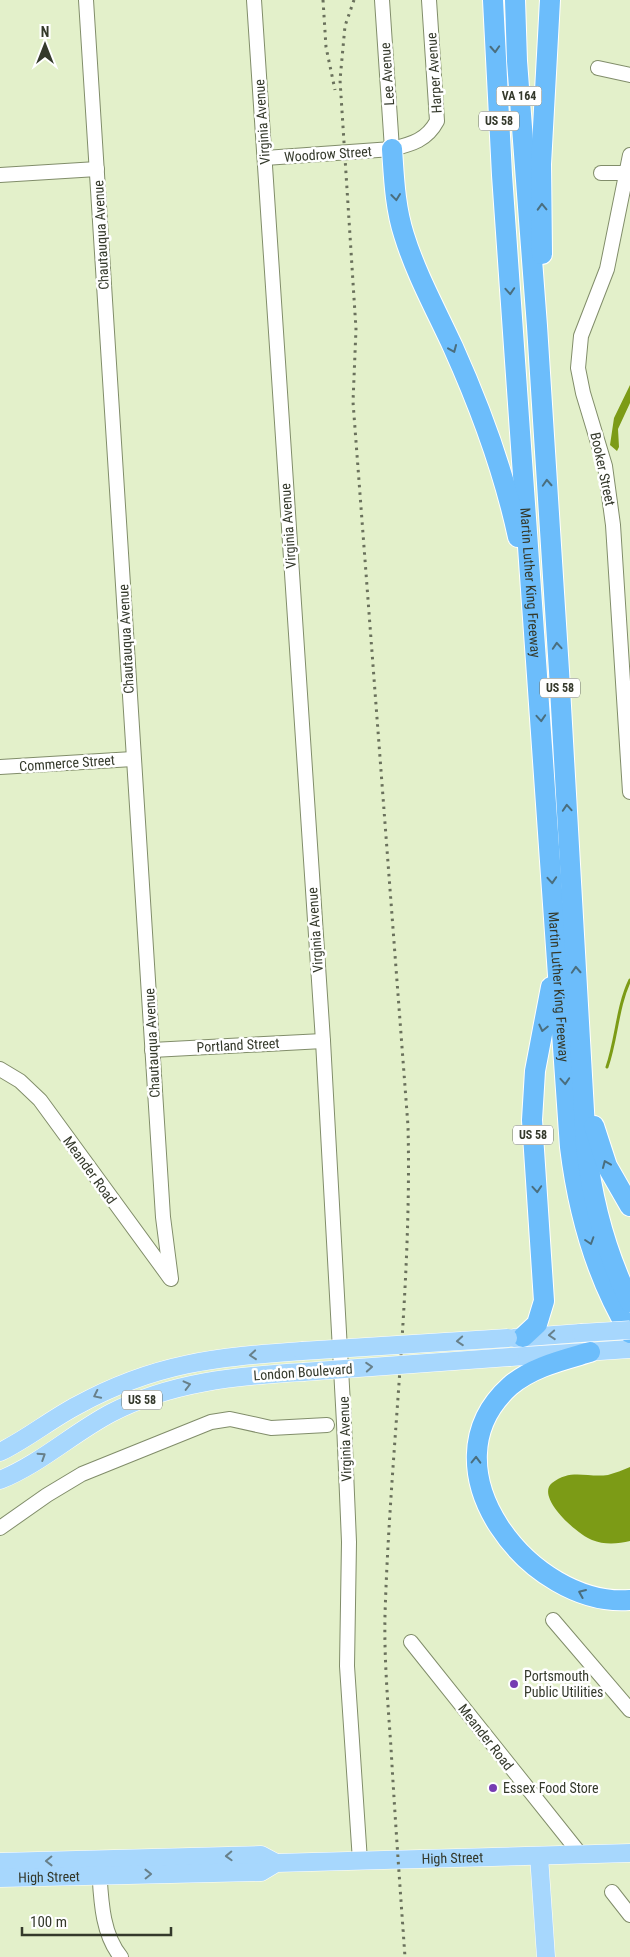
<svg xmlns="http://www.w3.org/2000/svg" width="630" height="1957" font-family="'Roboto Condensed',sans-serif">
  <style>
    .water { fill: #7c9b16 }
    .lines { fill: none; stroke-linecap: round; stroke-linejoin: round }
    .stream { stroke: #7c9b16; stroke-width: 3 }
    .minor-casing { stroke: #818d6a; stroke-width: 16 }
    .major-casing { stroke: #fff; stroke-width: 19 }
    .highway-casing { stroke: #fff; stroke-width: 22 }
    .minor { stroke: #fff; stroke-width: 14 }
    .major { stroke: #a7d7fd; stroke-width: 18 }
    .highway { stroke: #6cbdfb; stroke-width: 20 }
    .rail { stroke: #6a715c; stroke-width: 3; stroke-dasharray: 2.5 5; stroke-linecap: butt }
    .major-bridge-casing { stroke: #fff; stroke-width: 19; stroke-linecap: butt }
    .major-bridge { stroke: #a7d7fd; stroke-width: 18 }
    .oneway { stroke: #4a6e7e }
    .oneway2 { stroke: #68808a }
    .poi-dot { fill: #763cb2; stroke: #fff; stroke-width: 2 }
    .labels { text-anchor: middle; stroke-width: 5; stroke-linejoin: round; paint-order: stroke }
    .shield { fill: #fff; stroke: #71746b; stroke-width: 1 }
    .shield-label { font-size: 12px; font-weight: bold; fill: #34392b }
    .street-label { font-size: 14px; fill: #34392b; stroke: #fff }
    .poi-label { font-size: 14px; fill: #34392b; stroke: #fff; text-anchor: start }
  </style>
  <rect width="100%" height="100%" fill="#e3f0ca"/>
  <g class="water">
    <polygon points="630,385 630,403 618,429 619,447 617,451 610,445 614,418"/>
    <path d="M 630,1467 L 630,1541 C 618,1544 604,1545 592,1540 C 578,1535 535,1497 552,1483 C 571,1468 587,1478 608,1475 C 615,1473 623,1470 630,1467 Z"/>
  </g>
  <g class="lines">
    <path class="stream" d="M 607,1067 C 617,1038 617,1007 630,980"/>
    <defs>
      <g id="minor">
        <polyline points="86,0 163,1217 171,1279"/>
        <polyline points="254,0 323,1041 344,1423 349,1542 347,1666 360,1861"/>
        <polyline points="382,0 392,149"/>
        <polyline points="598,68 630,75"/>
        <polyline points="630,155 607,269 581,336 578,368 583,393 605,466 613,525 630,792"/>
        <path d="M 265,158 L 392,149 C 412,144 427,140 437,121 L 429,0"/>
        <polyline points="601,173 630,173"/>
        <polyline points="0,175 97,169"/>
        <polyline points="0,767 133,759"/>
        <polyline points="152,1050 323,1041"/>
        <polyline points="0,1069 20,1081 40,1100 170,1278"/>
        <polyline points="0,1528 47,1495 82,1474 211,1422 230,1419 271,1428 327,1425"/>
        <polyline points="553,1620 630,1710"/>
        <polyline points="411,1642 581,1855"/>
        <path d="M 99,1867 C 101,1896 101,1933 121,1957"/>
        <polyline points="612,1892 630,1915"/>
      </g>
      <g id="major">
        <polyline points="514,1338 581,1333"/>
        <polyline points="510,1357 630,1349"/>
        <path d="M 0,1452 C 27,1439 51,1419 78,1405 C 155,1363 216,1357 302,1351"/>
        <path d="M 0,1480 C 40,1464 73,1433 111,1413 C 171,1382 236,1376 303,1372"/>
        <polyline points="539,1856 546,1957"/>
        <polyline points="0,1862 261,1855 276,1863"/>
        <path id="s1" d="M 0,1878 L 261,1872 L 276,1863 L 630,1853"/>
      </g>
      <g id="highway">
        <path id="s2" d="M 493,0 L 502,175 L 570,1147 C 578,1212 596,1277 630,1333"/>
        <path d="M 515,0 L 517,61 L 537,326 L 559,671 L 586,1146 C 592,1200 606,1253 630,1302"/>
        <path d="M 392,149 C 394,178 395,207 404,235 C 416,274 436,310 453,347 C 480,407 504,472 518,537"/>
        <polyline points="542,254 541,164 550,0"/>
        <polyline points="594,1126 607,1166 630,1206"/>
        <polyline points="523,1337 537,1324 544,1301 532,1120 535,1071 551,987"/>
        <path d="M 590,1352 C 563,1360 532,1367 510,1386 C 420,1467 531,1608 630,1600"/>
      </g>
    </defs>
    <use href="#minor" class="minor-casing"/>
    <use href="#major" class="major-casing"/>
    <use href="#highway" class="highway-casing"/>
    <use href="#minor" class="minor"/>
    <use href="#major" class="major"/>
    <use href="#highway" class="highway"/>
    <g class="rail">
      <polyline points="323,0 326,47 335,90"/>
      <path d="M 354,0 L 345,26 L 340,80 L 356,329 L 353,402 L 408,1126 C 412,1290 390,1452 385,1615 C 384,1659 388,1704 391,1748 C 395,1818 400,1887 405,1957"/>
    </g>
    <defs>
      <g id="major-bridge">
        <polyline points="581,1333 630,1330"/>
        <polyline points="302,1351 508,1338"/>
        <polyline points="303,1372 510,1357"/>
      </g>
    </defs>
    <use href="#major-bridge" class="major-bridge-casing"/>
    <use href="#major-bridge" class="major-bridge"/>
  </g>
  <defs><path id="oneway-chevron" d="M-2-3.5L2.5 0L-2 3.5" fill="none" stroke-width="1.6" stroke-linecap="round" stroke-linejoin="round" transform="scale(1.25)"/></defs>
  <g class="oneway">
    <use href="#oneway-chevron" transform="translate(495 49) rotate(87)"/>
    <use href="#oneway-chevron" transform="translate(396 197) rotate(83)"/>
    <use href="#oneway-chevron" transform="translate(542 207) rotate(-92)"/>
    <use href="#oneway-chevron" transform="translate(510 291) rotate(86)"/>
    <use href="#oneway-chevron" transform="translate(453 349) rotate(67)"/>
    <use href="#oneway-chevron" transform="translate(547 483) rotate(-93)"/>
    <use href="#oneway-chevron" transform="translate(557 646) rotate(-94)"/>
    <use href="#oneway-chevron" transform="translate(541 718) rotate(86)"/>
    <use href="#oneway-chevron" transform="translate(567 808) rotate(-94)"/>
    <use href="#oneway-chevron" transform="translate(552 880) rotate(86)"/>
    <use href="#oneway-chevron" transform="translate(576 970) rotate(-93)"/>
    <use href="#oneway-chevron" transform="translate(543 1028) rotate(103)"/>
    <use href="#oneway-chevron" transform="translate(565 1081) rotate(86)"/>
    <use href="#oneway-chevron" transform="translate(606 1164) rotate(-113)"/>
    <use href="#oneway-chevron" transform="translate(537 1189) rotate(86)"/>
    <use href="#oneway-chevron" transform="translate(590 1241) rotate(72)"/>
    <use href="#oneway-chevron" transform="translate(476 1460) rotate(-89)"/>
    <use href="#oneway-chevron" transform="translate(582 1593) rotate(-157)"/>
  </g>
  <g class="oneway2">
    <use href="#oneway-chevron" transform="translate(552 1335) rotate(176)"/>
    <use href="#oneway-chevron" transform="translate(460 1341) rotate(176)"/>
    <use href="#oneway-chevron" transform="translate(253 1355) rotate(175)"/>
    <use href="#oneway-chevron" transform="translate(369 1367) rotate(-4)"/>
    <use href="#oneway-chevron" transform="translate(187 1385) rotate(-14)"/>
    <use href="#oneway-chevron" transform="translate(97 1395) rotate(154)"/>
    <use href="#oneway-chevron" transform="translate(42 1456) rotate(-33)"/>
    <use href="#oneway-chevron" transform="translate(229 1856) rotate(178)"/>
    <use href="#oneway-chevron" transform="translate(49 1861) rotate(179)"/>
    <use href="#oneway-chevron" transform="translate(148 1874) rotate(-1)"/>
  </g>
  <g class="poi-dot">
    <circle cx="514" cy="1684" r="5"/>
    <circle cx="493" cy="1788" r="5"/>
  </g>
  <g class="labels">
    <g class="shield">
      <rect x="496.5" y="86.5" width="45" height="19" rx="4"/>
      <rect x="479" y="111.5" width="40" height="19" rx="4"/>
      <rect x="540" y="678.5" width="40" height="19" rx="4"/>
      <rect x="513" y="1125.5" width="40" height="19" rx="4"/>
      <rect x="122" y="1390.5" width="40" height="19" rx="4"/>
    </g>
    <g class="shield-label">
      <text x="519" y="100">VA 164</text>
      <text x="499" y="125">US 58</text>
      <text x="560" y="692">US 58</text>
      <text x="533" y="1139">US 58</text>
      <text x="142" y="1404">US 58</text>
    </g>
    <g class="street-label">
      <text transform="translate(434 73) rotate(-94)" y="5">Harper Avenue</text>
      <text transform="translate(387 74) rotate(-94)" y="5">Lee Avenue</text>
      <text transform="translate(262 122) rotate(-94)" y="5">Virginia Avenue</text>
      <text transform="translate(328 154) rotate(-4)" y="5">Woodrow Street</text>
      <text transform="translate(101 235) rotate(-93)" y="5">Chautauqua Avenue</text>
      <text transform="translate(603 469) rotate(78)" y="5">Booker Street</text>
      <text transform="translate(288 526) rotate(-94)" y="5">Virginia Avenue</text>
      <text dy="5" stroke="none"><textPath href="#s2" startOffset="584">Martin Luther King Freeway</textPath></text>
      <text transform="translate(126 639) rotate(-93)" y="5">Chautauqua Avenue</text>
      <text transform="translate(67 763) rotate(-4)" y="5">Commerce Street</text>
      <text transform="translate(315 930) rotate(-94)" y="5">Virginia Avenue</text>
      <text dy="5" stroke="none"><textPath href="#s2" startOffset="989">Martin Luther King Freeway</textPath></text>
      <text transform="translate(152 1043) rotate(-93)" y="5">Chautauqua Avenue</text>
      <text transform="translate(238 1045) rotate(-3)" y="5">Portland Street</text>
      <text transform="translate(90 1170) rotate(54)" y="5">Meander Road</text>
      <text transform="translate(303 1372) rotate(-4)" y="5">London Boulevard</text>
      <text transform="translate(345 1439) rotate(-92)" y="5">Virginia Avenue</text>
      <text transform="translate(486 1737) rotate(52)" y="5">Meander Road</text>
      <text dy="5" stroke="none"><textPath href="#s1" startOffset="455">High Street</textPath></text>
      <text dy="5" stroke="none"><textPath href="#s1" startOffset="49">High Street</textPath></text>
    </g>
    <g class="poi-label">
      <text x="524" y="1681">Portsmouth<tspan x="524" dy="16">Public Utilities</tspan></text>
      <text x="503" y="1793">Essex Food Store</text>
    </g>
  </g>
  <g transform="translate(45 45)" stroke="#ffffff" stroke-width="4" paint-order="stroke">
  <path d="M0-4L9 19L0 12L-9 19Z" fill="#34392b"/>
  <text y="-8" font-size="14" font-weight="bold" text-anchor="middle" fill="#34392b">N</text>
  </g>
  <path d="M22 1927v8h149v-8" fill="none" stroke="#34392b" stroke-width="2.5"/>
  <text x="30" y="1927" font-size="15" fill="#34392b" stroke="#ffffff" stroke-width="4" paint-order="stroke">100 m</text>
</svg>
